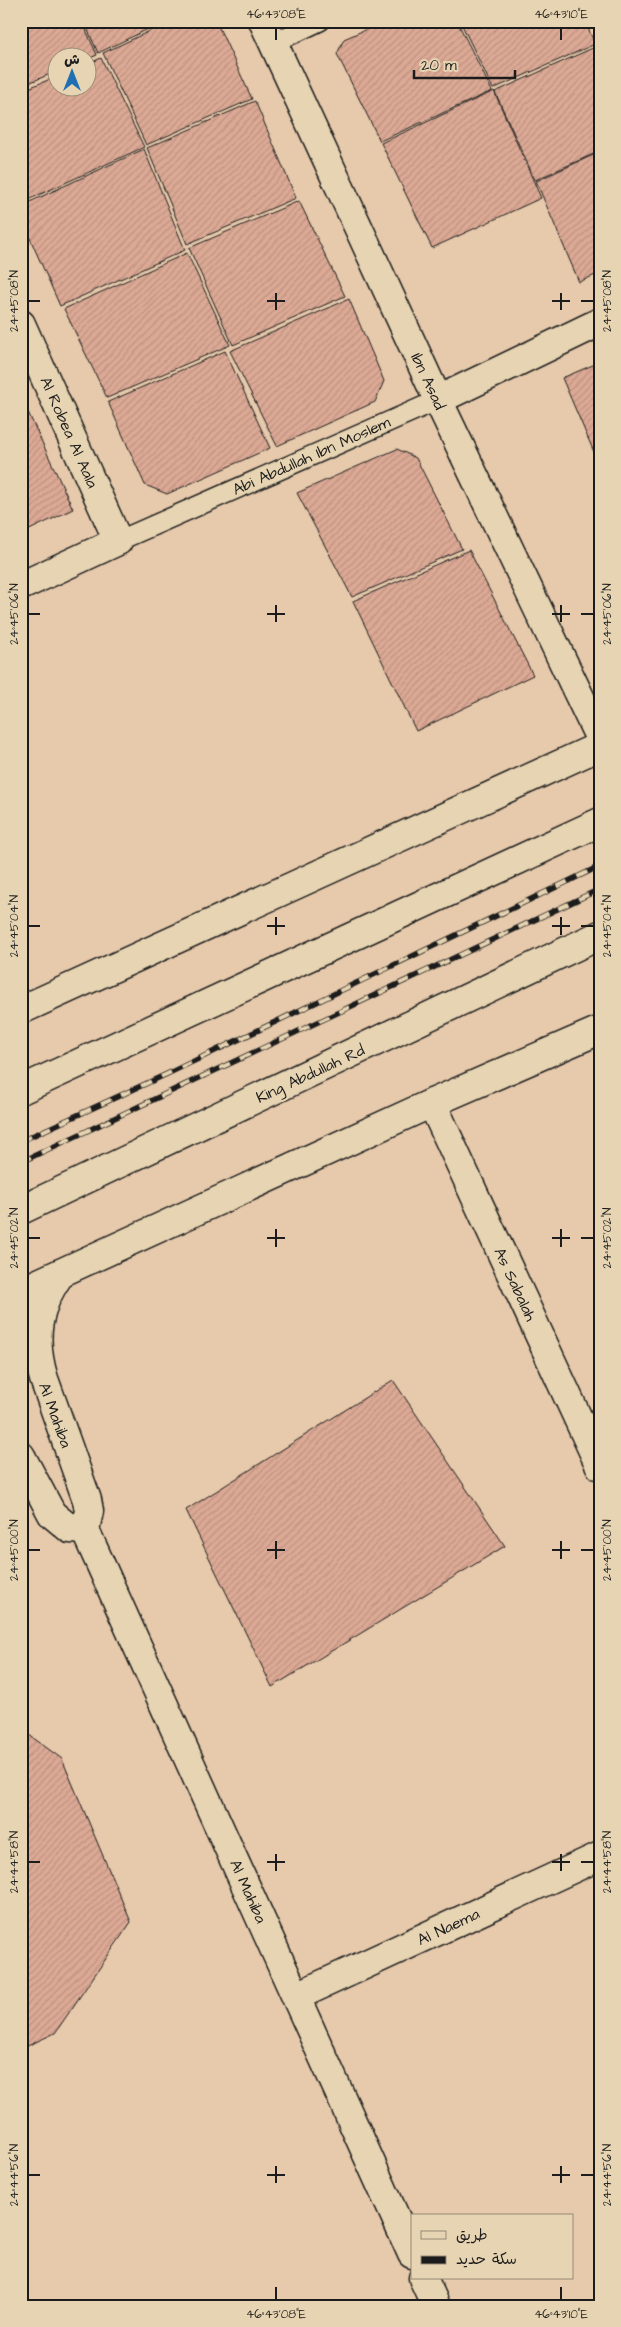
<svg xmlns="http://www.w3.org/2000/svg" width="621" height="2327" font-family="'Architects Daughter','Playpen Sans Arabic',sans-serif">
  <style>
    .building { fill: url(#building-hatch); stroke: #1c1c1c }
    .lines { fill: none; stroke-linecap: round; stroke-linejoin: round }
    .lane-casing { stroke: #1c1c1c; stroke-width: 22 }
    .street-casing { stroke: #1c1c1c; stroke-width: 31 }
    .secondary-casing { stroke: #1c1c1c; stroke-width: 31 }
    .highway-casing { stroke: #1c1c1c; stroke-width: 31 }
    .lane { stroke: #e7d4b2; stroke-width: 19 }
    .street { stroke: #e7d4b2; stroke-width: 28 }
    .secondary { stroke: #e7d4b2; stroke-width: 28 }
    .highway { stroke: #e7d4b2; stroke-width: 28 }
    .rail-casing { stroke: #1c1c1c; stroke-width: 5.5 }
    .rail { stroke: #e7d4b2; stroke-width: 4; stroke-dasharray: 11; stroke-linecap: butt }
    .ticks { fill: none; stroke: #1c1c1c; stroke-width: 2 }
    .labels { text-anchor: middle; stroke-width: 4; stroke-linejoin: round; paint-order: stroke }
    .street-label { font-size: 16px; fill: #1c1c1c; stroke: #e7d4b2 }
    .neatline { fill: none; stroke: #1c1c1c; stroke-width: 2 }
    .ticks-label { font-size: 12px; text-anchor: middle; fill: #1c1c1c }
  </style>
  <defs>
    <pattern id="building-hatch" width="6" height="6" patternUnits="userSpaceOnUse" patternTransform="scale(1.25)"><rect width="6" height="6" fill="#dca995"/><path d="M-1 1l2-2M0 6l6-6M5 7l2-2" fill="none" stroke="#bc9180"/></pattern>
  </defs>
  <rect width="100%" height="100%" fill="#e7caac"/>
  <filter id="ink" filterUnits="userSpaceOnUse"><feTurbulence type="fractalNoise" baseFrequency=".02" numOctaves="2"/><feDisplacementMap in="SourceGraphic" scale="10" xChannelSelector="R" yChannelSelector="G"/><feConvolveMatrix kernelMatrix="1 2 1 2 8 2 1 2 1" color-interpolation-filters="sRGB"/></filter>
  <g filter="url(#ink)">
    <g class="building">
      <polygon points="21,21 82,21 97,55 88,59 58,58 58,71 21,86"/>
      <polygon points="84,21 165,21 98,53"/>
      <polygon points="171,21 216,21 252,99 146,145 103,53"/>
      <polygon points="385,21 457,21 492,91 380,141 337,54 344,39"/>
      <polygon points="460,21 585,21 595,44 493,89"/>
      <polygon points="595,47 600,57 600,151 535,180 495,92"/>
      <polygon points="101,58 144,147 21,203 21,91 58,76 58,88 88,88 88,64"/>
      <polygon points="494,91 541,198 432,248 381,143"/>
      <polygon points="255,101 296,198 187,244 147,148"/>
      <polygon points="144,149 185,250 60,306 21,218 21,206"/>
      <polygon points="600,152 600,273 579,282 536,181"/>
      <polygon points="299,201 345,296 233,345 189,248"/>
      <polygon points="187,253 230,345 107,398 64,309"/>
      <polygon points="349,299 384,381 375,402 277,446 230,351"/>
      <polygon points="225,351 270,448 167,494 145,485 108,402"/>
      <polygon points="600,362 600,466 562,378"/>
      <polygon points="21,397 73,509 21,534"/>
      <polygon points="397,449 416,458 462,549 352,597 297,493"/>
      <polygon points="469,550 533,675 416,731 353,601"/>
      <polygon points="393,1380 505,1546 272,1687 186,1510"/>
      <polygon points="21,1729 62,1759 131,1922 55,2033 21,2049"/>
    </g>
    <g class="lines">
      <defs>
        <g id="lane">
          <polyline points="273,43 320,21"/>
          <polyline points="118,541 438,400"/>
        </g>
        <g id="street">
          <polyline points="263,21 438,400 600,739"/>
          <polyline points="21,324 118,541 21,586"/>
          <polyline points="438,400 600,322"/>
          <polyline points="432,1103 600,1466"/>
          <path d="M 61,1273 C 36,1306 32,1340 44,1379 L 87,1500 L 89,1511 L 85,1530 L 412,2254"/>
          <polyline points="21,1456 52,1514 70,1529 85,1530"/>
          <polyline points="297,1996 600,1856"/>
          <polyline points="423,2278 436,2306"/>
        </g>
        <g id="secondary">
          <polyline points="21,1010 600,746"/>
          <polyline points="21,1291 432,1103 600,1030"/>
        </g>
        <g id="highway">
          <polyline points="21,1090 600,822"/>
          <polyline points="21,1210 600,935"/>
        </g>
      </defs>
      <use href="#lane" class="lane-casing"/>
      <use href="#street" class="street-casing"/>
      <use href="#secondary" class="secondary-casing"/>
      <use href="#highway" class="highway-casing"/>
      <use href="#lane" class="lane"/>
      <use href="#street" class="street"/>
      <use href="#secondary" class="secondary"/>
      <use href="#highway" class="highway"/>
      <defs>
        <g id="rail">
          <polyline points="21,1141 167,1074 600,866"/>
          <polyline points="21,1162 600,889"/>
        </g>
      </defs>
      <use href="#rail" class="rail-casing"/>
      <use href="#rail" class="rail"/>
    </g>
  </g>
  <path class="ticks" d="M 276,28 L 276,40M 561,28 L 561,40M 276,293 L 276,310M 561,293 L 561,310M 28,301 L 40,301M 267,301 L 285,301M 552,301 L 570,301M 581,301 L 594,301M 276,605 L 276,622M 561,605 L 561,622M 28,614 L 40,614M 267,614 L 285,614M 552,614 L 570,614M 581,614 L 594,614M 276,917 L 276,935M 561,917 L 561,935M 28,926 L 40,926M 267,926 L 285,926M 552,926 L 570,926M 581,926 L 594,926M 276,1229 L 276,1247M 561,1229 L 561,1247M 28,1238 L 40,1238M 267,1238 L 285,1238M 552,1238 L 570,1238M 581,1238 L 594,1238M 276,1541 L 276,1559M 561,1541 L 561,1559M 28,1550 L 40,1550M 267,1550 L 285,1550M 552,1550 L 570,1550M 581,1550 L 594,1550M 276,1854 L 276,1871M 561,1854 L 561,1871M 28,1862 L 40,1862M 267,1862 L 285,1862M 552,1862 L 570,1862M 581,1862 L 594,1862M 276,2166 L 276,2183M 561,2166 L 561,2183M 28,2175 L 40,2175M 267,2175 L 285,2175M 552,2175 L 570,2175M 581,2175 L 594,2175M 276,2287 L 276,2300M 561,2287 L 561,2300"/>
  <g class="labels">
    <g class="street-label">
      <text transform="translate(429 381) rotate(65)" y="6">Ibn Asad</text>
      <text transform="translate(70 432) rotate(66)" y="6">Al Robea Al Aala</text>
      <text transform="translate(311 455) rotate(-24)" y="6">Abi Abdullah Ibn Moslem</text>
      <text transform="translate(310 1073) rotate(-25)" y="6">King Abdullah Rd</text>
      <text transform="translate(516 1284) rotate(65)" y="6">As Sabalah</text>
      <text transform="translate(56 1415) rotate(70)" y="6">Al Mahiba</text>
      <text transform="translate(249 1891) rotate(66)" y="6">Al Mahiba</text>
      <text transform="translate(448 1926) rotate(-25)" y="6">Al Naema</text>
    </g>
  </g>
  <rect width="621" height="2327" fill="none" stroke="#e7d4b2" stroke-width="55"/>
  <rect x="411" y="2214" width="162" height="65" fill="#e7d4b2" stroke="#968a76"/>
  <rect x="421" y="2231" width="25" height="8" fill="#e7d4b2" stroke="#968a76"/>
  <text x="456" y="2240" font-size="15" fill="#1c1c1c">طريق</text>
  <rect x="421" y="2256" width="25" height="8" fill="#1c1c1c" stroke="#968a76"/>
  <text x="456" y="2264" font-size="15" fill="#1c1c1c">سكة حديد</text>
  <g transform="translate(72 72)"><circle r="24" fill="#e7d4b2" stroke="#968a76"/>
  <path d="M0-4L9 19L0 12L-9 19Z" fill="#1f6fb2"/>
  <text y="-8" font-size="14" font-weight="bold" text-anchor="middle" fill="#1c1c1c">ش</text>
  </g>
  <path d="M414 70v8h101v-8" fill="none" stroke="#1c1c1c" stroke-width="2.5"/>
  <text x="421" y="70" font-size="15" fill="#1c1c1c" stroke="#e7d4b2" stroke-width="4" paint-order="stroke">20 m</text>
  <rect x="28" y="28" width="566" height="2272" class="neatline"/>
  <g class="ticks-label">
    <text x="276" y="18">46°43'08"E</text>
    <text x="561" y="18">46°43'10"E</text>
    <text transform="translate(14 301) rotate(-90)" y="4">24°45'08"N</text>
    <text transform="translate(607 301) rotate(-90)" y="4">24°45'08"N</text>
    <text transform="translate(14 614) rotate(-90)" y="4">24°45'06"N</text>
    <text transform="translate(607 614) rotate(-90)" y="4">24°45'06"N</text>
    <text transform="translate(14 926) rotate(-90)" y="4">24°45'04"N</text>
    <text transform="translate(607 926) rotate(-90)" y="4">24°45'04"N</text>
    <text transform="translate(14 1238) rotate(-90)" y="4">24°45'02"N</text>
    <text transform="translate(607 1238) rotate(-90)" y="4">24°45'02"N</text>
    <text transform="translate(14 1550) rotate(-90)" y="4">24°45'00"N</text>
    <text transform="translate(607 1550) rotate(-90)" y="4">24°45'00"N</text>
    <text transform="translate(14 1862) rotate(-90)" y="4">24°44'58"N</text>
    <text transform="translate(607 1862) rotate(-90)" y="4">24°44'58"N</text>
    <text transform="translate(14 2175) rotate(-90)" y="4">24°44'56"N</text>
    <text transform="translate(607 2175) rotate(-90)" y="4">24°44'56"N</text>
    <text x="276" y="2318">46°43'08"E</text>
    <text x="561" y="2318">46°43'10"E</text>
  </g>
</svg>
